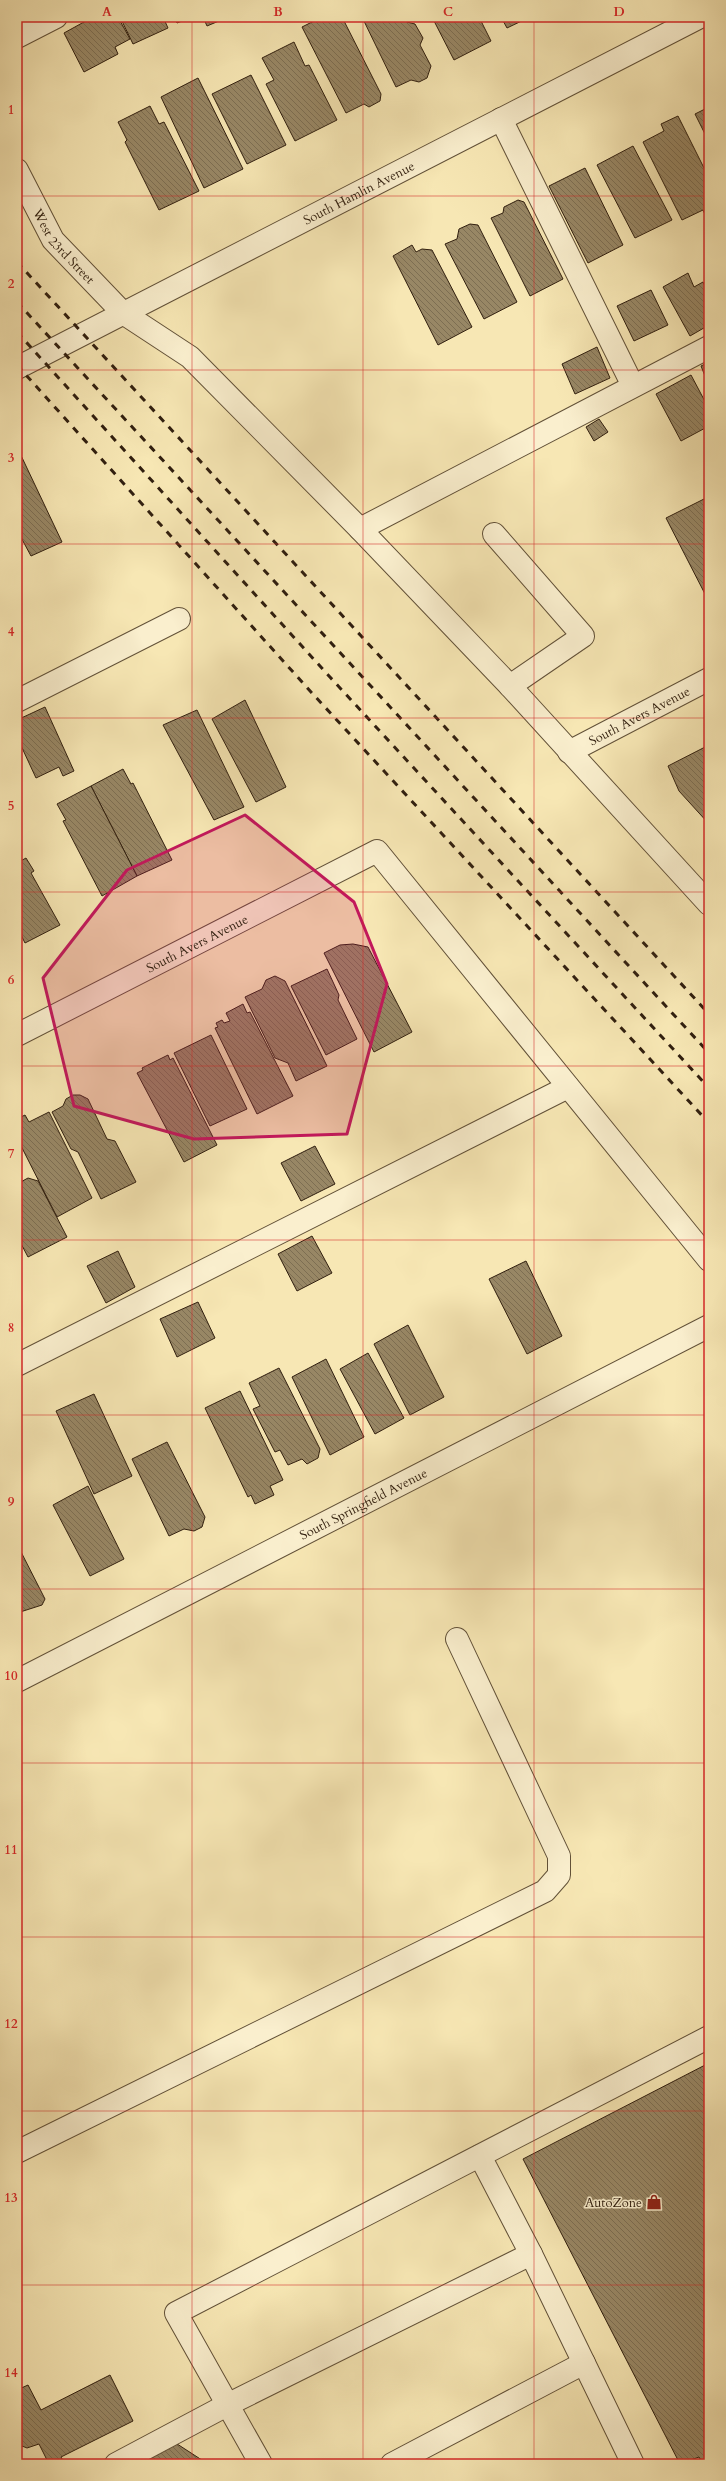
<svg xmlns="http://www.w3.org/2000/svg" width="726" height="2481" font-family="Cardo,serif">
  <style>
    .building { fill: url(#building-back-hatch); stroke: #311f0f }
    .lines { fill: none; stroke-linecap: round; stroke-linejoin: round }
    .minor-casing { stroke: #625138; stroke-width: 24 }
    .minor { stroke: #faefce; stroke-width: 22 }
    .rail { stroke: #311f0f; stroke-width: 3; stroke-dasharray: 7 7; stroke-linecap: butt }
    .marked { fill: #c2185b; fill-opacity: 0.2; stroke: #c2185b; stroke-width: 3; stroke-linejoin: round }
    .grid { fill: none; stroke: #d62828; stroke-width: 1; stroke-opacity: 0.55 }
    .labels { text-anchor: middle; stroke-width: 3; stroke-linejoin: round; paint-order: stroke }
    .street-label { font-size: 13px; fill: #311f0f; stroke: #faefce }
    .poi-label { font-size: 13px; fill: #311f0f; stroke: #faefce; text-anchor: end }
    .neatline { fill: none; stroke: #d62828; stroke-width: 1.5 }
    .grid-label { font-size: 13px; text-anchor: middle; font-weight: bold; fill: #d62828 }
  </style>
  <defs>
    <pattern id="building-back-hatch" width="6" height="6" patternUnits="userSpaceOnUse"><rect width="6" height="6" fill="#988765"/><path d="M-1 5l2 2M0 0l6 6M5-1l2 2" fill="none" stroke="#7d6e52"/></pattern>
  </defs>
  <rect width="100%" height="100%" fill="#f7e7b4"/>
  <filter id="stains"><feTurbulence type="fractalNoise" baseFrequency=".005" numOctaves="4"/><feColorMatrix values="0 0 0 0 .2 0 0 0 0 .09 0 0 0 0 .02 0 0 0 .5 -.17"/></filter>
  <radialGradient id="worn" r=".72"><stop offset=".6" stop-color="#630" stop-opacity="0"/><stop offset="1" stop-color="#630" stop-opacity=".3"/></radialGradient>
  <g class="building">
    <polygon points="93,17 118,17 130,39 115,47 118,54 84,72 64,33"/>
    <polygon points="120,17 163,17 168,28 133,44"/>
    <polygon points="174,17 192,17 177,23"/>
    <polygon points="203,17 225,17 226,18 207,26"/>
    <polygon points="322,17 342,17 381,94 380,101 369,107 364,104 346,113 302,27"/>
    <polygon points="362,17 404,17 407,22 415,24 423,38 420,45 431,66 427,78 419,82 411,80 396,87"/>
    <polygon points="432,17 479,17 491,41 454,60"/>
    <polygon points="501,17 530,17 507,28"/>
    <polygon points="294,42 305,66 309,65 337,120 295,141 266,84 274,80 262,58"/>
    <polygon points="251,75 286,145 247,164 212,94"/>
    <polygon points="198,78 243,169 204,188 161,97"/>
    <polygon points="150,106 159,124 164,122 199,191 159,210 125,142 127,140 118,122"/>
    <polygon points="709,107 709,142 695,114"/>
    <polygon points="678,116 709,178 709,216 706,217 703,210 682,220 643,142 664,131 661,124"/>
    <polygon points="633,146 672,220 635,238 597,165"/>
    <polygon points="585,168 623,245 588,263 549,186"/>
    <polygon points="518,200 524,202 563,279 530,296 491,218 503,213 504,207"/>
    <polygon points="470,224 478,225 517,302 484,319 445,244 457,239 459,229"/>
    <polygon points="412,245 416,252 422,249 432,250 472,327 438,345 393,256"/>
    <polygon points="688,273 694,287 703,282 709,294 709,325 690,336 663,287"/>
    <polygon points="651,290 668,325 634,341 617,306"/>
    <polygon points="597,347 610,378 575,394 562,364"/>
    <polygon points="709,362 709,386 701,366"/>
    <polygon points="691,375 709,409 709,426 681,441 656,394"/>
    <polygon points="599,419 608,432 594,441 586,427"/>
    <polygon points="17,447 62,542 31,556 17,530"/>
    <polygon points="704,499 709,509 709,591 705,594 666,518"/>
    <polygon points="245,700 286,787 256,802 212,719"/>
    <polygon points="45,707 74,771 63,776 59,767 36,778 17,737 17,720"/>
    <polygon points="197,710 244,807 214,820 163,725"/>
    <polygon points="709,745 709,824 679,791 668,766"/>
    <polygon points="123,769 131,784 133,783 172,860 137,876 91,786"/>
    <polygon points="91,786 137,876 102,896 63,821 66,820 57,804"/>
    <polygon points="26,858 34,871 31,873 60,925 25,943 17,927 17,863"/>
    <polygon points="353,944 368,947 412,1032 374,1052 324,953 340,945"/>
    <polygon points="327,969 339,995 338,1000 357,1039 326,1055 291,986"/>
    <polygon points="275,976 285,981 327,1066 296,1081 288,1063 275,1058 245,997 262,989 266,980"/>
    <polygon points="243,1004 247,1013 250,1012 293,1096 257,1114 215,1028 218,1027 216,1023 222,1020 224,1023 230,1021 226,1013"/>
    <polygon points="211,1035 247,1109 210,1126 174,1053"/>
    <polygon points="168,1055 170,1060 173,1058 217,1145 184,1162 137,1073 143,1070 142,1068"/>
    <polygon points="73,1095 80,1095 88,1099 107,1139 115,1141 136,1182 101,1199 78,1152 71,1149 52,1112 63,1106 66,1099"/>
    <polygon points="49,1112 92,1198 57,1217 17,1138 17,1119 25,1115 29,1122"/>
    <polygon points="315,1146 335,1184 301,1201 281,1163"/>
    <polygon points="28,1178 38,1181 67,1237 28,1257 17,1236 17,1184"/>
    <polygon points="312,1236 332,1273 297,1291 278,1254"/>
    <polygon points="118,1251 135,1287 106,1303 87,1266"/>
    <polygon points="526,1261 562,1336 527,1354 489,1279"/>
    <polygon points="198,1302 215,1338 177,1357 160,1319"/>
    <polygon points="408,1325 444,1397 410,1415 374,1344"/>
    <polygon points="368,1353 404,1418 375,1434 340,1369"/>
    <polygon points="326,1359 364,1437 330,1455 292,1377"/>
    <polygon points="279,1368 320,1449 318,1458 307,1464 302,1459 288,1465 280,1450 275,1452 253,1409 260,1406 249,1383"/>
    <polygon points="240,1391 283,1480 270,1486 274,1495 255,1504 251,1495 248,1497 205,1408"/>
    <polygon points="94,1394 132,1476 94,1494 56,1411"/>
    <polygon points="167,1442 205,1517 202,1527 194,1531 184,1529 169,1536 132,1459"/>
    <polygon points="88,1486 124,1559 90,1576 53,1505"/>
    <polygon points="17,1544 45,1599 42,1605 17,1613"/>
    <polygon points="709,2063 709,2464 703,2464 699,2457 680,2464 523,2159"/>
    <polygon points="110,2375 133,2421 61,2457 65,2464 49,2464 39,2444 27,2448 17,2444 17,2414 22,2411 17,2401 17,2390 28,2385 41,2410"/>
    <polygon points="171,2440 208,2464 129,2464"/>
  </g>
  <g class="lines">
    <defs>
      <g id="minor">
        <polyline points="17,37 56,17"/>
        <polyline points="501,119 633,386"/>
        <path id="s1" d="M 17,170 L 53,240 L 123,313 L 190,357 L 360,529 L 510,686 L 709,904"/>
        <path id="s2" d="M 17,368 L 700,17"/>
        <polyline points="360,529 709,347"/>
        <polyline points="494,534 583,636 510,686"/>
        <polyline points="17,701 179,619"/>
        <path id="s3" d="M 569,752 L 709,679"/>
        <path id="s4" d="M 17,1035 L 377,851 L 709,1260"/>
        <polyline points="17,1365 568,1087"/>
        <path id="s5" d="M 17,1681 L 709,1326"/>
        <polyline points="17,2152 545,1891 559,1875 559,1856 457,1639"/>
        <polyline points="531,2254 633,2464"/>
        <polyline points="116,2464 227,2405 531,2254 480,2156"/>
        <polyline points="261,2464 176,2313 709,2037"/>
        <polyline points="392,2464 584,2363"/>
      </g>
    </defs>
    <use href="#minor" class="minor-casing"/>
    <use href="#minor" class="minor"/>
    <g class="rail">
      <polyline points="17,262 709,1014"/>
      <polyline points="17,302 709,1053"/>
      <polyline points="17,332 329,676 709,1088"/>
      <polyline points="17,365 311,692 709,1123"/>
    </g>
  </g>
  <path class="marked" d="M 245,815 L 354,902 L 387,984 L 347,1134 L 194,1139 L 74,1106 L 43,978 L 127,870 Z"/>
  <path class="grid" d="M 192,17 L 192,2464M 363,17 L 363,2464M 534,17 L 534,2464M 17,196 L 709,196M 17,370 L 709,370M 17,544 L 709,544M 17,718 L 709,718M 17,892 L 709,892M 17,1066 L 709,1066M 17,1240 L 709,1240M 17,1415 L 709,1415M 17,1589 L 709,1589M 17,1763 L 709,1763M 17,1937 L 709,1937M 17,2111 L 709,2111M 17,2285 L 709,2285"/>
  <defs>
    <symbol id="shop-bare" viewBox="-9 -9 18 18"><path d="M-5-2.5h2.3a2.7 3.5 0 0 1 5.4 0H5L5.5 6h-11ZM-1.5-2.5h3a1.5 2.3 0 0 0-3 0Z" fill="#8f2418" stroke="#faefce" stroke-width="2.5" paint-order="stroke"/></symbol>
  </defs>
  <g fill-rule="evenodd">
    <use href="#shop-bare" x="643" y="2191" width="22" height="22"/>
  </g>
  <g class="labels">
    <g class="street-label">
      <text dy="5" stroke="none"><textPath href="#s2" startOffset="384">South Hamlin Avenue</textPath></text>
      <text dy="5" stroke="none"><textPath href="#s1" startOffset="90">West 23rd Street</textPath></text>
      <text dy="5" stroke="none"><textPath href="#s3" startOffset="79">South Avers Avenue</textPath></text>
      <text dy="5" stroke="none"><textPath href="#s4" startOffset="202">South Avers Avenue</textPath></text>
      <text dy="5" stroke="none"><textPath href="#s5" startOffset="389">South Springfield Avenue</textPath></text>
    </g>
    <g class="poi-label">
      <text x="642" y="2207">AutoZone</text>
    </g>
  </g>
  <rect width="726" height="2481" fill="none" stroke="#f7e7b4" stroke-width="44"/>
  <rect x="22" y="22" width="682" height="2437" class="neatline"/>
  <g class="grid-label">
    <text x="107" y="16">A</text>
    <text x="278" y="16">B</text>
    <text x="448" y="16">C</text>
    <text x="619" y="16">D</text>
    <text x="11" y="114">1</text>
    <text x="11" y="288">2</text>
    <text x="11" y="462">3</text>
    <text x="11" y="636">4</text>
    <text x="11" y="810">5</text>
    <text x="11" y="984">6</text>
    <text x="11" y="1158">7</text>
    <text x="11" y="1332">8</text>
    <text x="11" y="1506">9</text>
    <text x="11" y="1680">10</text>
    <text x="11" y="1854">11</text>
    <text x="11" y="2028">12</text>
    <text x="11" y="2202">13</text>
    <text x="11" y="2377">14</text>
  </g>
  <rect width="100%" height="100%" filter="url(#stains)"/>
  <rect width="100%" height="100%" fill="url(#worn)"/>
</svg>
